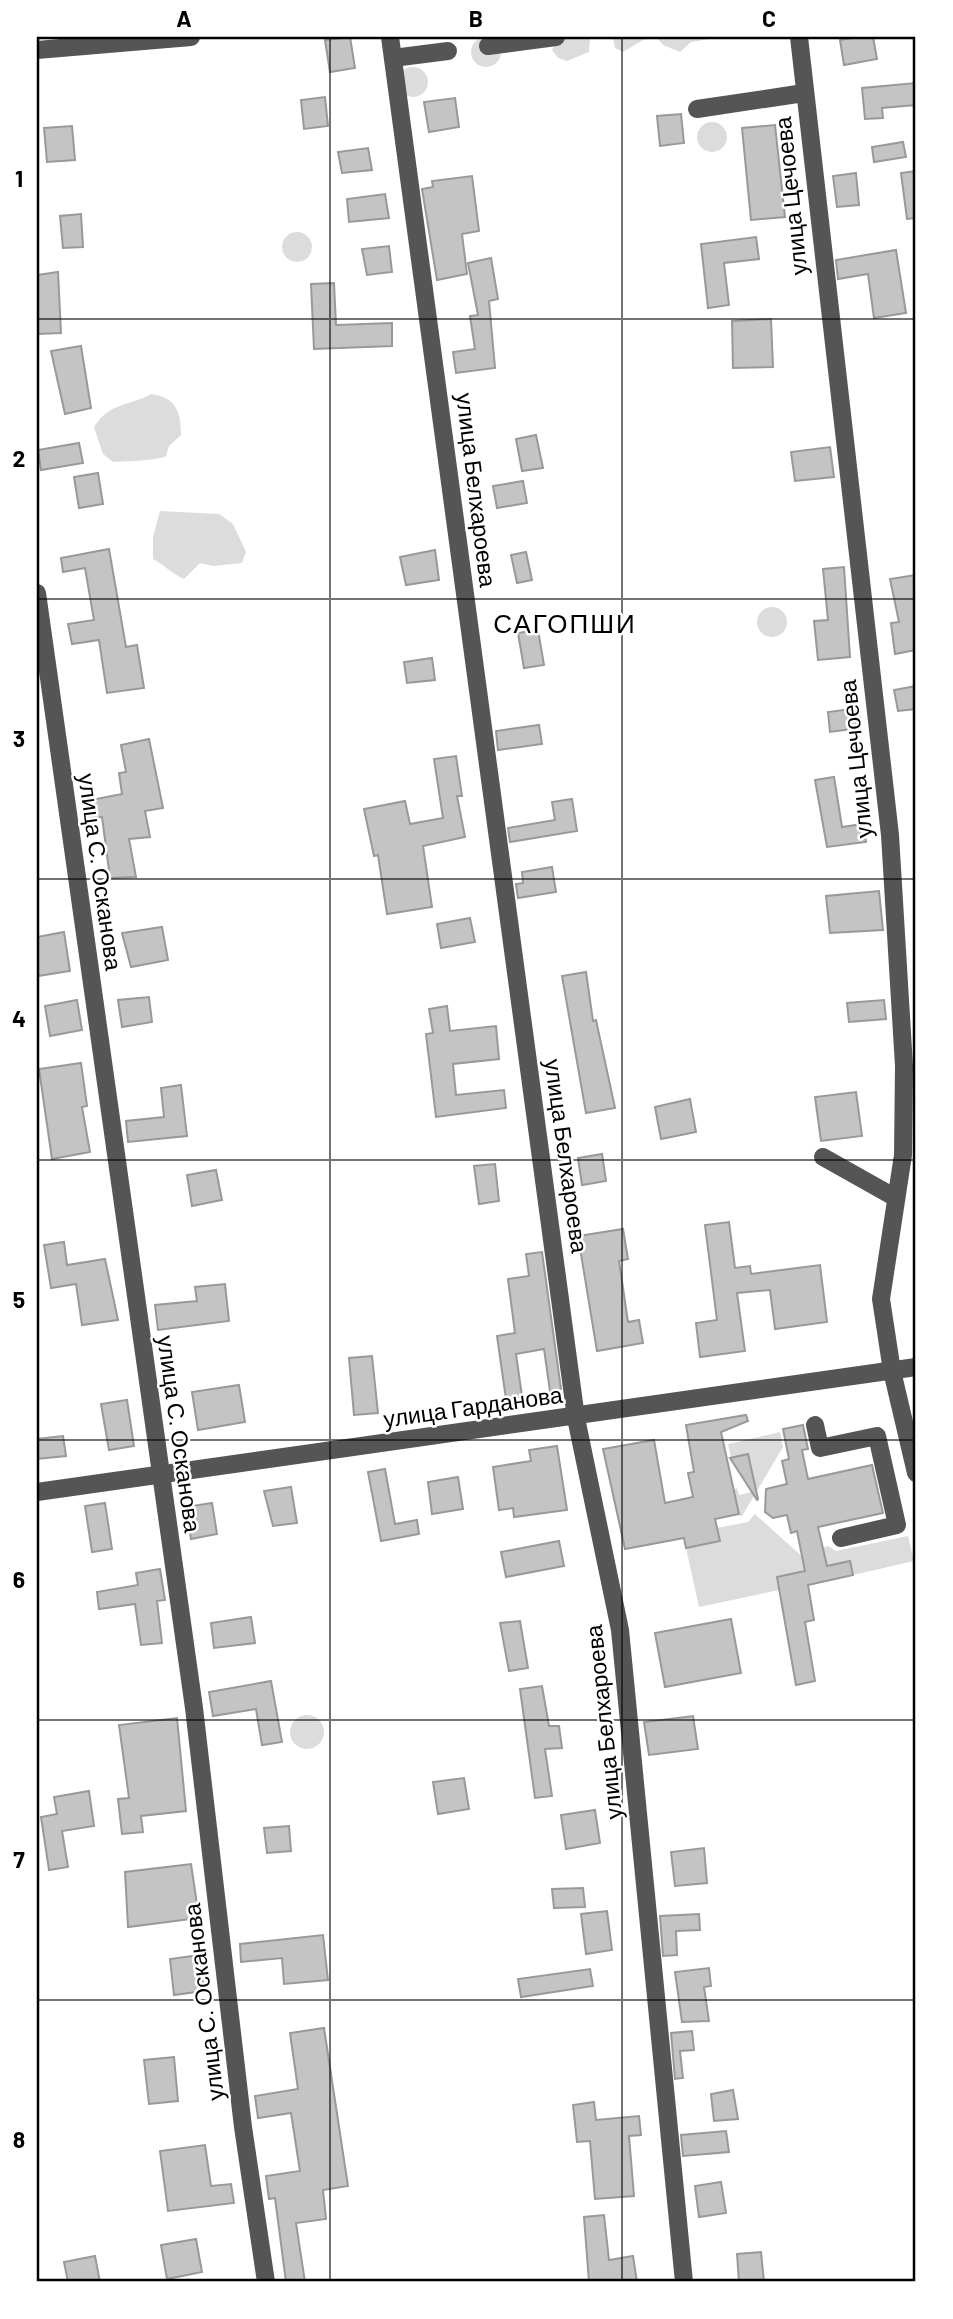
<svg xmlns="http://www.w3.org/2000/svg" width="953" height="2319" font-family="Barlow,sans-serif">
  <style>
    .green { fill: #dcdcdc }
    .building { fill: #c4c4c4; stroke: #999; stroke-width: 2 }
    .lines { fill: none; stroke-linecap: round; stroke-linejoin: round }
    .minor { stroke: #555; stroke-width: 18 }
    .grid { fill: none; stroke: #000; stroke-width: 2; stroke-opacity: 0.55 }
    .labels { text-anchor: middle; stroke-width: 5; stroke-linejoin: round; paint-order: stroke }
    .street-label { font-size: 23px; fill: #000; stroke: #fff }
    .quarter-label { font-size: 26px; letter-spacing: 2px; fill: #000; stroke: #fff }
    .neatline { fill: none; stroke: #000; stroke-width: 2.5 }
    .grid-label { font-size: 23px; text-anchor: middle; font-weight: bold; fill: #000 }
  </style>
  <rect width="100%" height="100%" fill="#fff"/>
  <g class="green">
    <polygon points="558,37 590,37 589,52 567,61 558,58 552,50"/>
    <polygon points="613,37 721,37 691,42 680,52 663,45 656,37 643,40 623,52 615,48"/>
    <circle cx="486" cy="52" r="15"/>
    <circle cx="413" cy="82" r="15"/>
    <circle cx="712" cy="137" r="15"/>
    <circle cx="297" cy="247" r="15"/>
    <path d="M 151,394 C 176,397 181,412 181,435 L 169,446 L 166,456 C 156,461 127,461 113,462 L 103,454 L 94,427 C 110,402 127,407 151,394 Z"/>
    <path d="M 160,511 L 219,514 L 233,524 L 246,552 L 242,563 L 213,566 L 200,563 L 184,579 C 172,574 165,565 153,559 L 153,537 Z"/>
    <circle cx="772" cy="622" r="15"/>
    <polygon points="780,1432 783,1447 742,1516 740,1516 734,1489 737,1488 739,1495 756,1491 748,1454 731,1458 728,1444"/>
    <polygon points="755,1514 807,1561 809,1570 777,1577 779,1590 699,1607 686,1548 720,1540 717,1528 748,1522"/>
    <polygon points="908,1536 914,1561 853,1575 817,1568 819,1549 828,1546 836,1551"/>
    <circle cx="307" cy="1732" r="17"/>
  </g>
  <g class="building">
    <polygon points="350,37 355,68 330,72 325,40"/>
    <polygon points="858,37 873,37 877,59 844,65 840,40"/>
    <polygon points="916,83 916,105 882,108 883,118 865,119 862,88"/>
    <polygon points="325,97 328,126 304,129 301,100"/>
    <polygon points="455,98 459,127 429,132 424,102"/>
    <polygon points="681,114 684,143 660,146 657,116"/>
    <polygon points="775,125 785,217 751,220 742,128"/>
    <polygon points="72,126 75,160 47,162 44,128"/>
    <polygon points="903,142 906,157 874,162 872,147"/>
    <polygon points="368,148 372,170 342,173 338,152"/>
    <polygon points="916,171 916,218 907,219 901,173"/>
    <polygon points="856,173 859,205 837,207 833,176"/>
    <polygon points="472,176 479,231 462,234 467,274 437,280 422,189 433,187 432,181"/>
    <polygon points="385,194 389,218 349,222 347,199"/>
    <polygon points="81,214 83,247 63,248 60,216"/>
    <polygon points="756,237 759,259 724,263 729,305 708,308 701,244"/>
    <polygon points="389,246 392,272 367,275 362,249"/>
    <polygon points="896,250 906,313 874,318 868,274 838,279 836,260"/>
    <polygon points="491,258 498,299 489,301 495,368 456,373 453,352 475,349 470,316 478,315 468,263"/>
    <polygon points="58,272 61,333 37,334 37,275"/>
    <polygon points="334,283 336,325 392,323 392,346 314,349 311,284"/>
    <polygon points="771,319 773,367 733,368 732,321"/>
    <polygon points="81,346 91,408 65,414 51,351"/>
    <polygon points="536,435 543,468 522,471 516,439"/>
    <polygon points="79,443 83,463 41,470 38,450"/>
    <polygon points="830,447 834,477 795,481 791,452"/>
    <polygon points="98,473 103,504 79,508 74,477"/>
    <polygon points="523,481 527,503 497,508 493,486"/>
    <polygon points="109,549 126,647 137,645 144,688 107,693 99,640 72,644 68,624 94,620 85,568 63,572 61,558"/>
    <polygon points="435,550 439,580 406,585 400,557"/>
    <polygon points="526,552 532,580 517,583 511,555"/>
    <polygon points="844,567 850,657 818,660 814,621 828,620 823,569"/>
    <polygon points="916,575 916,650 895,654 891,623 899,622 890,579"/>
    <polygon points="538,630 544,665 524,668 518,633"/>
    <polygon points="432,658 435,680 407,683 404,662"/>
    <polygon points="916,686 916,709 898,711 894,690"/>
    <polygon points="858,708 861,728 830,732 828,712"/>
    <polygon points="539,725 542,744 498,750 496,731"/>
    <polygon points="149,739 163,808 145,811 150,837 129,839 136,877 110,878 102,817 90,819 86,801 122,794 119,773 126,772 121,745"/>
    <polygon points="456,756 462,796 457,796 465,837 423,846 432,907 387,914 378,855 374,856 364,809 405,801 410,824 443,818 434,759"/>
    <polygon points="834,777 842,827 863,824 866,842 827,847 815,780"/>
    <polygon points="572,799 577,831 510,842 508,828 555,820 552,802"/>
    <polygon points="552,867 556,892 518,898 516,884 523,883 522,872"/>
    <polygon points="879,891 883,930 830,933 826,896"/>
    <polygon points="470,918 475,942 441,948 437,924"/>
    <polygon points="162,927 168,960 131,967 122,933"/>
    <polygon points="64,932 70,971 38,976 37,937"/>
    <polygon points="586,972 593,1021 596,1020 615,1108 586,1113 562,976"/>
    <polygon points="149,997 152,1022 122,1027 118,1000"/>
    <polygon points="77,1000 82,1030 50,1036 45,1006"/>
    <polygon points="884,1000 886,1019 849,1022 847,1003"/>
    <polygon points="447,1006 450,1031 496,1026 499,1059 453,1064 456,1095 504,1090 506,1108 436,1117 426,1034 433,1033 429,1009"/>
    <polygon points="81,1063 87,1106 82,1107 90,1152 52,1159 39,1069"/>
    <polygon points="181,1085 187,1136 128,1142 126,1121 164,1117 161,1088"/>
    <polygon points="856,1092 862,1136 821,1141 815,1097"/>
    <polygon points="690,1099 696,1132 661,1139 655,1107"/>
    <polygon points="602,1154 606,1181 582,1185 578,1158"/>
    <polygon points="495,1164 499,1201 479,1204 474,1166"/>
    <polygon points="216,1170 222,1200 192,1206 187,1175"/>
    <polygon points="729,1222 735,1268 750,1266 751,1274 820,1265 827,1322 775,1329 770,1290 737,1293 745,1351 700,1357 696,1323 717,1320 705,1225"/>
    <polygon points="623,1229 628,1259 619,1261 628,1322 639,1320 643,1343 597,1351 578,1236"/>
    <polygon points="64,1242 67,1265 105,1259 118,1320 82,1325 76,1284 51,1288 44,1245"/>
    <polygon points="542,1252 561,1389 550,1391 544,1349 516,1354 522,1396 506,1399 497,1336 515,1333 508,1279 529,1276 526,1254"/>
    <polygon points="225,1284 229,1321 158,1330 155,1305 197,1301 195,1287"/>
    <polygon points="372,1356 378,1413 354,1415 349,1358"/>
    <polygon points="239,1385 245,1422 198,1430 192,1392"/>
    <polygon points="127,1400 134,1446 109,1450 101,1404"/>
    <polygon points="746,1415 748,1421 721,1432 739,1514 715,1519 720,1541 686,1548 684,1538 625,1549 603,1449 654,1440 665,1503 693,1497 688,1473 694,1472 686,1425"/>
    <polygon points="803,1425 808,1449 802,1450 808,1479 872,1465 883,1513 818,1527 827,1566 850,1561 853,1575 808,1585 814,1620 805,1622 815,1681 796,1685 777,1577 805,1571 797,1531 791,1533 787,1515 773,1518 765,1512 766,1489 787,1484 782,1461 789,1459 783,1429"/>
    <polygon points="63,1436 66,1456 37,1459 37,1439"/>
    <polygon points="557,1446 567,1510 514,1517 513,1508 499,1510 493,1467 531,1461 529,1450"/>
    <polygon points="748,1454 758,1499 757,1500 730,1458"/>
    <polygon points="385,1469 395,1524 417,1520 419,1534 381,1541 368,1472"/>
    <polygon points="458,1477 463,1509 432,1514 428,1482"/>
    <polygon points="291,1487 297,1523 273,1526 264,1491"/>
    <polygon points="105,1503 112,1549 92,1552 85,1506"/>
    <polygon points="212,1503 217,1534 191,1539 186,1507"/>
    <polygon points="559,1541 564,1566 506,1577 501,1552"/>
    <polygon points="160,1569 165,1600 157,1601 162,1643 141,1645 135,1604 99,1609 97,1592 138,1585 136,1573"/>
    <polygon points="251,1617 255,1643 214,1648 211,1623"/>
    <polygon points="731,1619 741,1673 665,1687 655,1633"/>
    <polygon points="520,1621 528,1668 509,1671 500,1623"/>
    <polygon points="271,1681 282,1742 262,1745 256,1709 213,1716 209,1692"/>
    <polygon points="542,1686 549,1726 559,1726 562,1748 545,1749 552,1796 535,1798 520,1689"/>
    <polygon points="693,1716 698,1749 649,1755 644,1722"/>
    <polygon points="177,1718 186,1811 141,1816 143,1832 122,1834 118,1799 129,1798 119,1725"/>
    <polygon points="464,1778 469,1809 438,1814 433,1782"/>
    <polygon points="89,1791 94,1826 62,1831 68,1867 49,1870 41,1817 57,1814 54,1797"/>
    <polygon points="595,1810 600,1843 566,1849 561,1815"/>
    <polygon points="289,1826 291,1851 267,1853 264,1828"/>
    <polygon points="704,1848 707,1883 675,1886 671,1852"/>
    <polygon points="191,1864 199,1918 128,1927 125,1872"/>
    <polygon points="583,1888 585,1907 554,1908 552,1889"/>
    <polygon points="607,1911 612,1950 586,1954 581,1914"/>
    <polygon points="699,1914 700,1930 676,1931 677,1955 663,1956 660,1916"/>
    <polygon points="323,1935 328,1980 284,1984 282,1958 241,1962 240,1944"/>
    <polygon points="200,1955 204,1991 174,1995 170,1959"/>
    <polygon points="709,1968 711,1986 704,1987 709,2021 682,2022 675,1972"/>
    <polygon points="590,1969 593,1986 521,1997 518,1979"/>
    <polygon points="324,2028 348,2186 323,2190 326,2219 296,2223 305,2282 286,2282 275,2198 269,2199 266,2176 300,2171 291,2113 258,2118 255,2096 298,2089 290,2033"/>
    <polygon points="692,2031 694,2050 680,2051 683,2078 675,2079 671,2033"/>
    <polygon points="174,2057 178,2101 149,2104 144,2060"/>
    <polygon points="733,2090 738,2119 714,2121 711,2094"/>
    <polygon points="594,2102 596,2120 639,2116 641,2135 629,2136 634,2196 595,2199 590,2141 577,2142 573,2105"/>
    <polygon points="726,2131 729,2152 683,2156 681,2135"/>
    <polygon points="205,2145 211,2186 231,2184 234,2203 168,2211 160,2151"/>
    <polygon points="721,2182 726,2213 699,2217 695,2186"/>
    <polygon points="604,2215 609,2260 633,2256 637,2282 589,2282 584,2217"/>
    <polygon points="196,2239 202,2272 167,2279 161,2245"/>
    <polygon points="761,2252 764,2282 739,2282 737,2254"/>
    <polygon points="95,2256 100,2282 68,2282 64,2262"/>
  </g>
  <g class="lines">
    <g class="minor">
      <polyline points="390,37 576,1418 620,1630 684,2282"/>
      <polyline points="799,37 890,835 904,1066 903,1155 881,1299 892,1371 916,1473"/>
      <polyline points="488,46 556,37"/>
      <polyline points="37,50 191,37"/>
      <polyline points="393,58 448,51"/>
      <polyline points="697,109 804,93"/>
      <polyline points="37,593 194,1708 243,2127 266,2282"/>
      <polyline points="823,1157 896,1198"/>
      <polyline points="815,1425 820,1448 877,1436 897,1525 841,1538"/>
      <polyline points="37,1492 916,1367"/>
    </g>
  </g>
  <path class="grid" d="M 330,37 L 330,2282M 622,37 L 622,2282M 37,319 L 916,319M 37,599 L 916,599M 37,879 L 916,879M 37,1160 L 916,1160M 37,1440 L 916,1440M 37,1720 L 916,1720M 37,2000 L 916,2000"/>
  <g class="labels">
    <g class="street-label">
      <text transform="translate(791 196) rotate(-96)" y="8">улица Цечоева</text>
      <text transform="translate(476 490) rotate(83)" y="8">улица Белхароева</text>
      <text transform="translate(856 759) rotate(-96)" y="8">улица Цечоева</text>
      <text transform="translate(100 872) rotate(82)" y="8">улица С. Осканова</text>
      <text transform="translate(566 1156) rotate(82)" y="8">улица Белхароева</text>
      <text transform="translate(473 1407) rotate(-8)" y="8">улица Гарданова</text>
      <text transform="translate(179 1434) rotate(82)" y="8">улица С. Осканова</text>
      <text transform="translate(604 1722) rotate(-96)" y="8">улица Белхароева</text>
      <text transform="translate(204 2002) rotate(-97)" y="8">улица С. Осканова</text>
    </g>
    <g class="quarter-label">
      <text x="565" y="633">САГОПШИ</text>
    </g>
  </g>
  <rect width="953" height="2319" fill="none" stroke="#ffffff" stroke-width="77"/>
  <rect x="38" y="38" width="876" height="2242" class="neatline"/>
  <g class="grid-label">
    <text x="184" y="27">A</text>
    <text x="476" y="27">B</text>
    <text x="769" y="27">C</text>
    <text x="19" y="187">1</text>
    <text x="19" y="467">2</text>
    <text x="19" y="747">3</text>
    <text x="19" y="1027">4</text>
    <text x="19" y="1308">5</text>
    <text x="19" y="1588">6</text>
    <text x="19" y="1868">7</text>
    <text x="19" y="2148">8</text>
  </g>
</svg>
